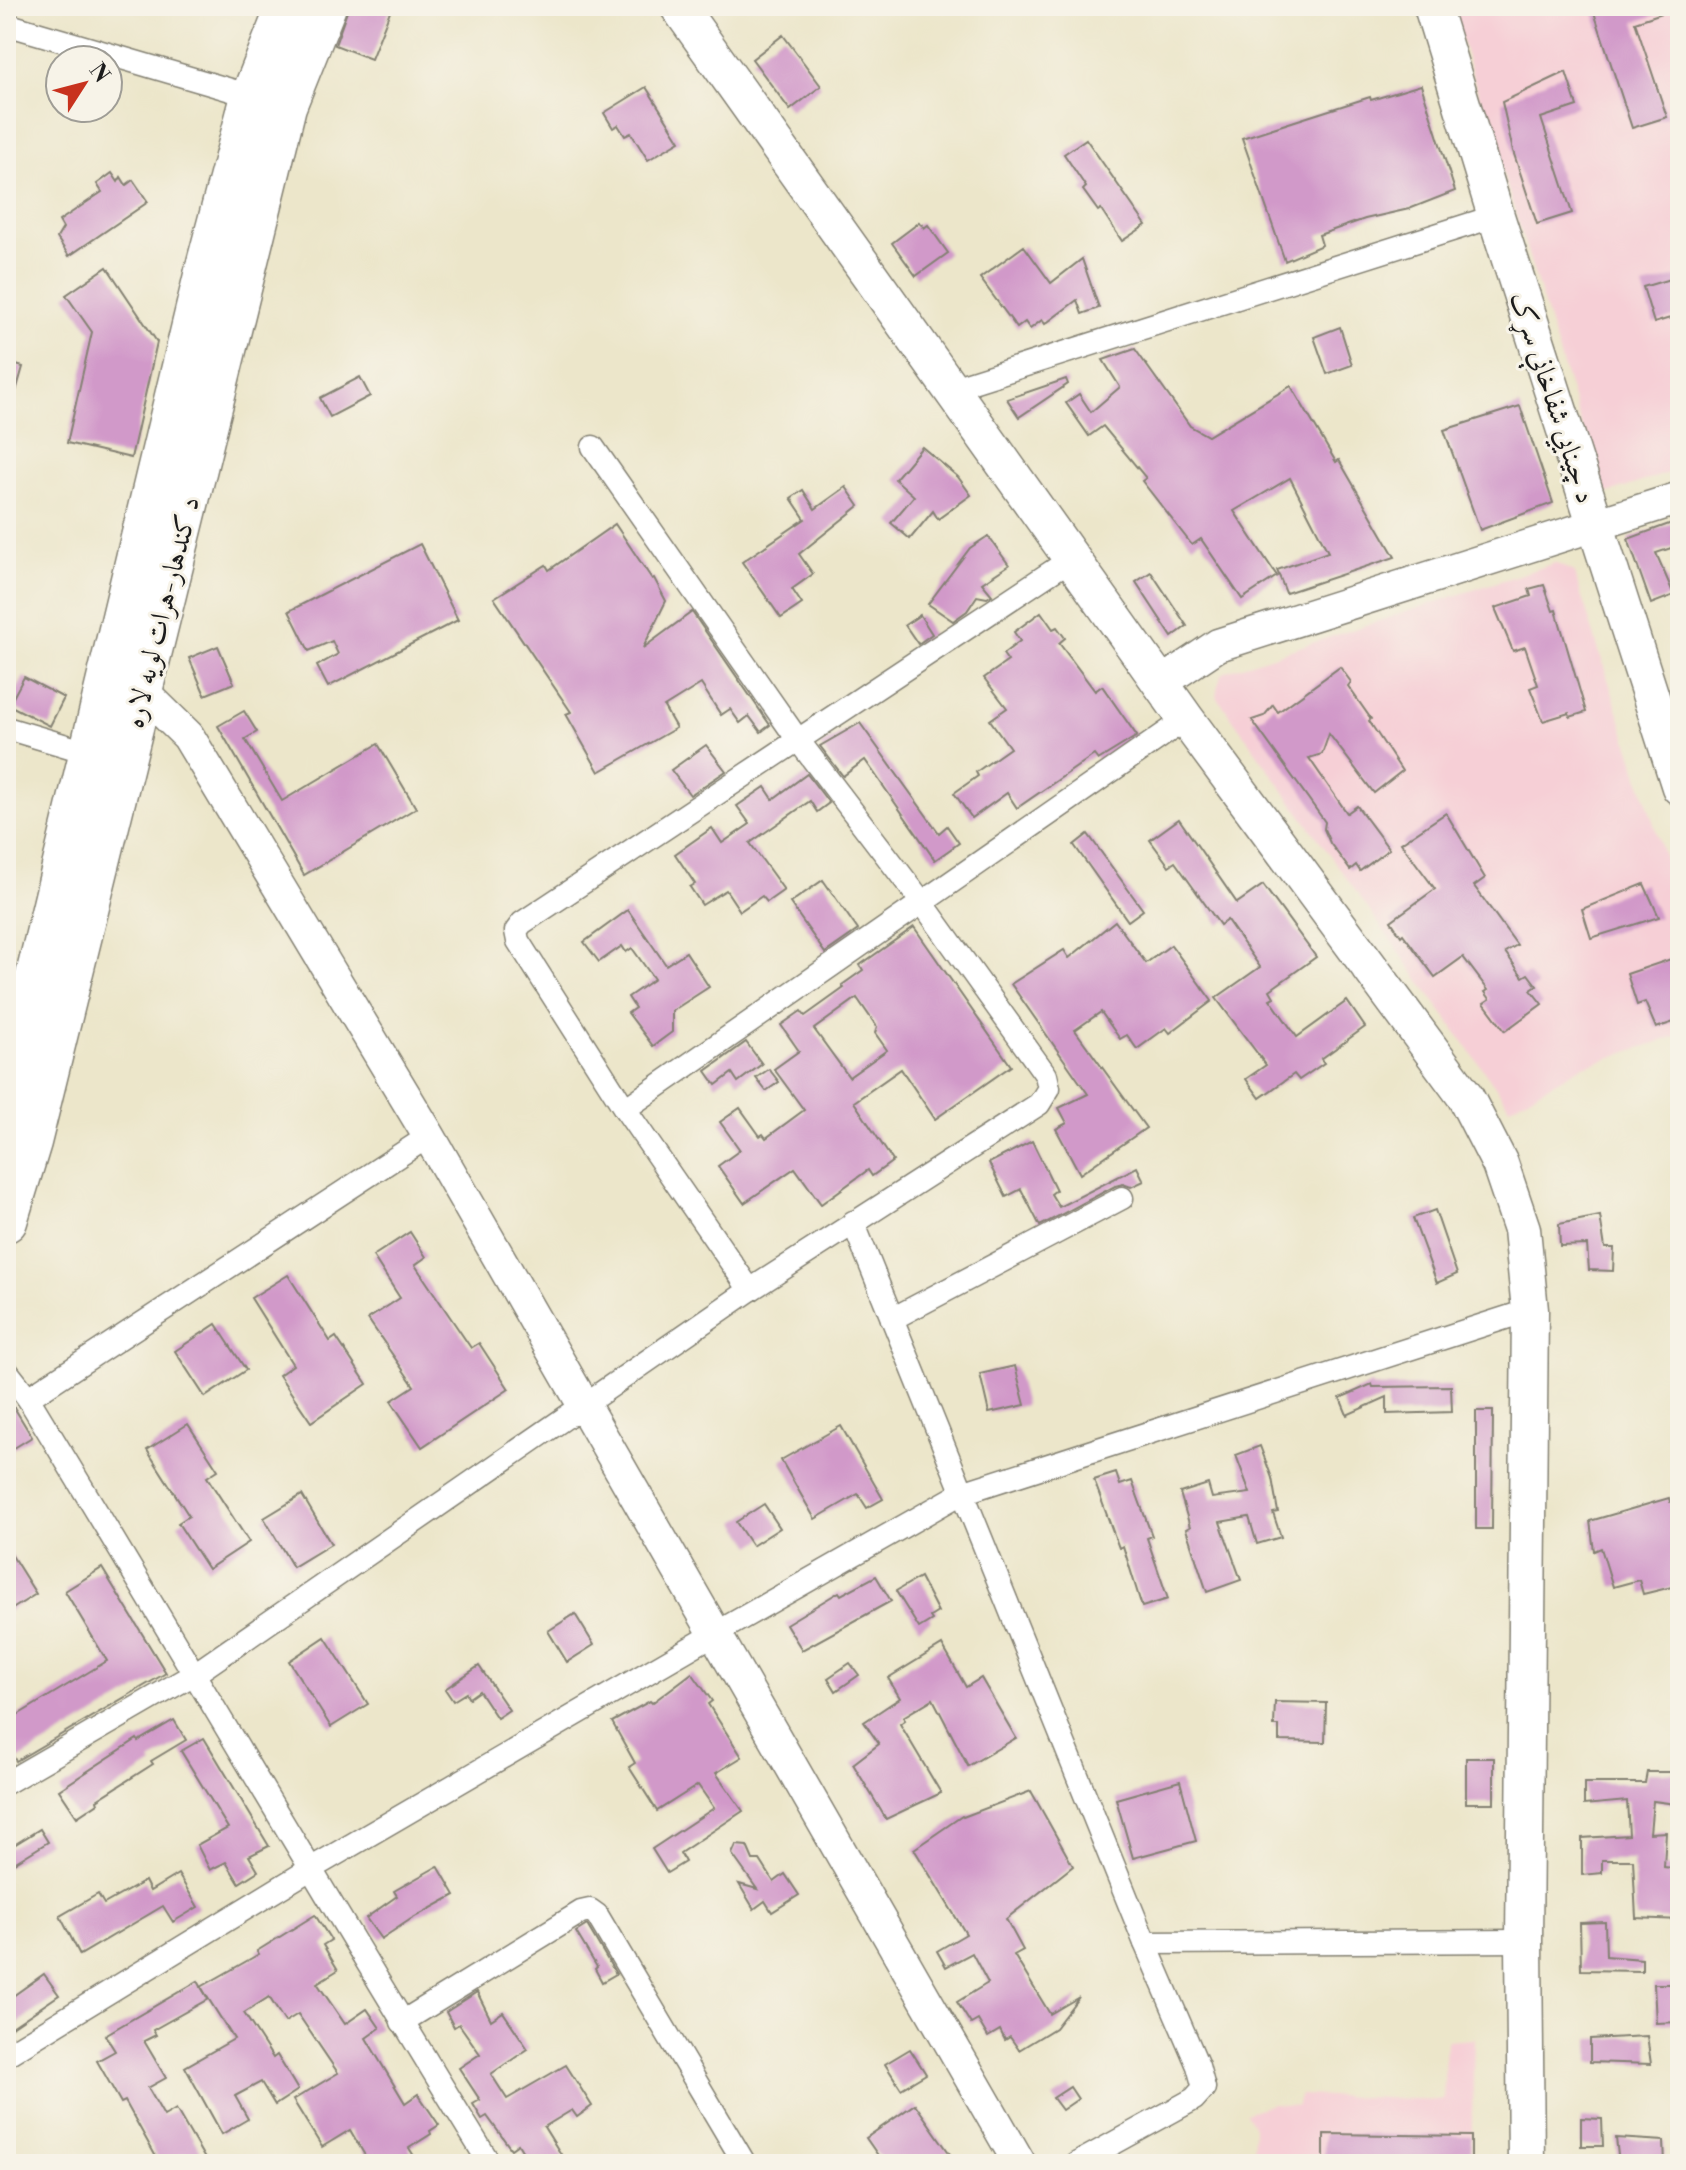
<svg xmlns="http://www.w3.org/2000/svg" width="1686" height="2170" font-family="'Libre Bodoni',Amiri,serif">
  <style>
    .built { fill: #f6cfd6 }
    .building { fill: #d199c9; fill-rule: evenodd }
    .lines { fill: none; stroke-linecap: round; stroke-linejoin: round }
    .street-casing { stroke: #848173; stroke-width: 25 }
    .secondary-casing { stroke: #848173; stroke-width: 35 }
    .primary-casing { stroke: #848173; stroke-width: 39 }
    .highway-casing { stroke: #848173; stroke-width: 45 }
    .street { stroke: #fff; stroke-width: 22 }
    .secondary { stroke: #fff; stroke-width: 32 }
    .primary { stroke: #fff; stroke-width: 36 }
    .highway { stroke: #fff; stroke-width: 42 }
    .labels { text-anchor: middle; stroke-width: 6; stroke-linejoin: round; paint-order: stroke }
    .street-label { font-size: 28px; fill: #1c1c1c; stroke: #f7f3e8 }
  </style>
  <rect width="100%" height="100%" fill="#f7f3e8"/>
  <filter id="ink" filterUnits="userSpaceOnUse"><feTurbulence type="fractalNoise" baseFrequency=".0125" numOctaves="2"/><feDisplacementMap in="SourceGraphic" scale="16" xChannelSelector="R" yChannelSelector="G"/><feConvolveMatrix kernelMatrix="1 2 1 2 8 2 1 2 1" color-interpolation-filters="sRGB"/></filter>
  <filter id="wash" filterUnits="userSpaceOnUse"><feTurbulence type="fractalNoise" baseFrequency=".006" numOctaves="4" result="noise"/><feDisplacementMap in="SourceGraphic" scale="32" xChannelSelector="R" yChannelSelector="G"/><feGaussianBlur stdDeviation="1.8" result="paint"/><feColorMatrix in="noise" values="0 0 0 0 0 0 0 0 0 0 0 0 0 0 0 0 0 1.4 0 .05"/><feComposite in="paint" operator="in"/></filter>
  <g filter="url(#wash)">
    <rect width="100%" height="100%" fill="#ece6ca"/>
    <g class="built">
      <polygon points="1451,6 1680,6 1680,469 1603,495"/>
      <polygon points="1555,563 1574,572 1680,906 1680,1035 1581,1067 1510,1107 1217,697 1217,689 1221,675 1227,671"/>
      <polygon points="1474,2039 1471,2164 1253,2164 1254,2127 1246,2113 1272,2104 1297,2106 1301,2095 1443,2100 1446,2041"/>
    </g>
    <g id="blocks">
      <g class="building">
        <polygon points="349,6 377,6 390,11 371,59 335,45"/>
        <polygon points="1592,6 1674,6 1674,9 1635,22 1667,117 1632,128"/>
        <polygon points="783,35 821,86 790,110 752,59"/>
        <polygon points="1566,72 1577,106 1541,118 1572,213 1537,224 1513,151 1502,102"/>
        <polygon points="1421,85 1455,191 1409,209 1365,219 1319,235 1322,245 1285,261 1242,138 1370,97 1371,100"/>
        <polygon points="646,87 680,141 648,160 631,133 625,136 618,125 613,128 604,113"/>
        <polygon points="1086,139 1146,225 1122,241 1101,209 1098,211 1083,190 1086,187 1064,154"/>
        <polygon points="112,173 118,182 121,177 126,185 133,180 148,202 69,256 57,238 63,228 59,221 102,192 97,184"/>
        <polygon points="920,222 924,228 928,225 948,253 916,276 892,243"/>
        <polygon points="1024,246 1051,283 1082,259 1099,308 1082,314 1077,300 1045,324 1042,320 1030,329 1025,322 1017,328 980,278"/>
        <polygon points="107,267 157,342 131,458 67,443 92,332 66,295"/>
        <polygon points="1680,276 1680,315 1654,323 1643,287"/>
        <polygon points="1340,327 1352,365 1327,374 1314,337"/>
        <polygon points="1135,349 1190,426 1208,436 1291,386 1336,462 1339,460 1395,557 1286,593 1277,570 1328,552 1290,478 1234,511 1277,576 1242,599 1201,539 1192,545 1142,481 1146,478 1103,426 1089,436 1066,403 1079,394 1091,412 1120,387 1103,360"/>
        <polygon points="6,362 23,367 10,412 6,411"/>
        <polygon points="360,377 370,396 330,417 320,398"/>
        <polygon points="1066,379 1068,384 1019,417 1007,399"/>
        <polygon points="1520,406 1553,503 1480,530 1444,430"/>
        <polygon points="922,447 958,477 971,495 938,519 933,511 910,539 891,523 914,496 895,479"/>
        <polygon points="846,487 859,506 799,554 813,574 792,589 802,604 781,618 742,562 805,519 791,498 803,490 815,509"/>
        <polygon points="1680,520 1680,545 1656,553 1674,595 1651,604 1628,539"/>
        <polygon points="615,524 652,579 654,578 666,601 643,648 692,612 770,725 761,732 749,716 740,723 730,709 721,715 701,684 664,707 676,728 599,772 566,714 571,712 494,598 546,565 549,570"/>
        <polygon points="988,536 1009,565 982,583 992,595 987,598 977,596 967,611 953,621 928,604 970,548"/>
        <polygon points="420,544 458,620 328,687 317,666 338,654 332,641 309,651 289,611"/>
        <polygon points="1151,572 1187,626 1172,637 1136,582"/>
        <polygon points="1544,585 1553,611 1556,610 1586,712 1570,717 1569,713 1543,721 1530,688 1538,685 1525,647 1513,651 1495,608 1531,596 1529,589"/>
        <polygon points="1041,612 1053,629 1057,627 1065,638 1059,643 1095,691 1102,686 1137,736 1098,760 1094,755 1017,808 1007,793 972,818 954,793 978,776 976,772 1010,748 990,720 1007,708 984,678 1008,661 1003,654 1020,641 1014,632"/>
        <polygon points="920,615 932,634 918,644 905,625"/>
        <polygon points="218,646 234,683 205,695 189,658"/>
        <polygon points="1340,667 1351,682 1348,686 1371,719 1369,721 1402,771 1374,793 1329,734 1322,754 1309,758 1347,813 1357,806 1389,849 1360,871 1356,865 1350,870 1330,843 1324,829 1325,822 1252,720 1264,716 1273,705 1278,712"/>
        <polygon points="24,677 64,698 50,726 9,705"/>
        <polygon points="244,711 257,732 245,739 282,801 378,744 416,808 304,875 218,726"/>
        <polygon points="860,723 939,833 947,826 959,843 935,860 865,760 843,776 820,746"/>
        <polygon points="706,745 726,771 690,795 671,770"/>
        <polygon points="807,774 829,803 817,812 810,801 750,843 784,890 767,902 762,896 740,911 726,890 702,905 690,887 695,884 675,854 712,828 722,843 750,824 737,806 765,787 773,799"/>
        <polygon points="1446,813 1485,878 1474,886 1517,945 1505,952 1523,977 1528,974 1537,986 1531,990 1542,1004 1505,1031 1484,1003 1490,999 1485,992 1488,990 1463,957 1435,977 1403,934 1401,936 1391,921 1435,889 1401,843"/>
        <polygon points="1179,819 1237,903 1263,885 1316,957 1270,990 1274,997 1270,999 1297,1037 1347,1001 1365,1027 1321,1059 1324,1063 1299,1080 1294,1074 1260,1098 1246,1079 1266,1065 1216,998 1260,967 1227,920 1220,925 1175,862 1169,866 1150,840"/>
        <polygon points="1088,834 1143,910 1128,921 1074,845"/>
        <polygon points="823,880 858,930 825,953 790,903"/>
        <polygon points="1644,884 1659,917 1591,938 1582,909"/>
        <polygon points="628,910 666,965 686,952 709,987 672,1011 672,1032 653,1046 628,1013 635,1008 628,997 654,979 632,948 626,952 622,946 599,962 584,942"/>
        <polygon points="1115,921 1146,963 1171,945 1212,1001 1170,1033 1166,1028 1137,1049 1127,1035 1120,1039 1101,1012 1075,1030 1146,1128 1080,1174 1056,1129 1067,1123 1059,1108 1088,1094 1011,984 1064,950 1069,958"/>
        <path d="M 914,927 L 1011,1066 L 935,1119 L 901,1069 L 854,1102 L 893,1161 L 872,1176 L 868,1170 L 821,1204 L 795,1168 L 744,1203 L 718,1166 L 740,1150 L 720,1122 L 740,1108 L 760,1136 L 763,1134 L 766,1138 L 804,1110 L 774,1069 L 799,1051 L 781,1025 L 801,1011 L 805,1016 L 844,988 L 842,985 L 863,970 L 860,965 ZM 857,998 L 877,1027 L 875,1033 L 887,1050 L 849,1077 L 814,1029 Z"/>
        <polygon points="1671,959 1680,988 1680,1020 1656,1028 1645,1002 1637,1005 1627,974"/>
        <polygon points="746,1042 762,1064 738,1082 732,1073 716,1085 706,1071"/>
        <polygon points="769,1069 779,1082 766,1091 756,1078"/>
        <polygon points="1032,1141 1056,1190 1051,1194 1059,1207 1137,1167 1144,1181 1131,1187 1123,1184 1115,1186 1040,1226 1021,1189 1006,1197 989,1163"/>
        <polygon points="1435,1210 1457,1274 1437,1283 1413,1218"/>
        <polygon points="1600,1216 1605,1248 1614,1248 1613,1271 1589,1270 1587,1245 1560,1246 1559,1224"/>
        <polygon points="410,1232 426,1257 415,1265 471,1348 479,1343 509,1389 422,1447 391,1401 414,1386 368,1319 400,1298 373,1256"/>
        <polygon points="288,1275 330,1341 336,1337 367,1384 311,1422 279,1375 293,1365 251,1298"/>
        <polygon points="216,1324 246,1370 205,1397 175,1351"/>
        <polygon points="1015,1366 1025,1405 989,1413 980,1374"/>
        <polygon points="1372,1384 1373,1387 1451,1386 1452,1412 1387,1414 1387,1397 1347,1415 1340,1398"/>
        <polygon points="6,1394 32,1437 6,1453"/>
        <polygon points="1476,1411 1493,1411 1492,1529 1476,1529"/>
        <polygon points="188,1424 218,1470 207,1477 249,1542 208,1569 178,1523 189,1516 147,1450"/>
        <polygon points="841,1426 883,1499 867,1508 858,1494 815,1519 781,1460"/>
        <polygon points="1260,1446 1272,1478 1278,1512 1273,1513 1281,1537 1257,1544 1249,1517 1220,1522 1241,1580 1207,1592 1186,1529 1190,1527 1180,1493 1208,1484 1212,1498 1250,1493 1236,1455"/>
        <polygon points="1116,1473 1120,1485 1132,1481 1152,1536 1147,1538 1168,1599 1142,1607 1123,1546 1119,1548 1094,1480"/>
        <polygon points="302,1495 331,1544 293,1567 264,1518"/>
        <polygon points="1669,1498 1670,1502 1680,1501 1680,1585 1643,1594 1639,1580 1613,1587 1601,1548 1594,1551 1590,1521"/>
        <polygon points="764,1504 780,1528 752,1546 736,1522"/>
        <polygon points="6,1546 36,1594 6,1613"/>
        <polygon points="102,1568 166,1673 16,1761 6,1745 6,1722 107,1661 65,1591"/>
        <polygon points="876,1576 891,1601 802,1650 786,1624 839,1592 841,1595"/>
        <polygon points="920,1577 938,1612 930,1617 932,1620 919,1628 896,1591"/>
        <polygon points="575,1614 594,1645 567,1662 548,1631"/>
        <polygon points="325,1637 368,1704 331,1727 289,1661"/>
        <polygon points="942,1645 966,1687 981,1678 1016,1738 968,1766 933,1699 903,1717 905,1720 900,1724 941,1793 886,1819 853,1764 879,1744 864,1722 900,1698 888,1678"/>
        <polygon points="850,1663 859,1675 836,1691 828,1678"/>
        <polygon points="479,1666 509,1710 497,1718 479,1691 469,1698 466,1693 453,1701 445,1689"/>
        <polygon points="692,1673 712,1701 708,1704 742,1757 716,1773 743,1811 680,1853 685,1862 667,1873 652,1849 714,1808 698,1785 657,1811 629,1767 635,1763 612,1722 650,1701 652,1703"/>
        <polygon points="1275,1702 1326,1703 1325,1742 1279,1741 1279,1726 1274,1726"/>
        <polygon points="174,1720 186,1740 151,1761 153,1764 97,1800 98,1803 77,1817 59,1790 137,1739 138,1741"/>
        <polygon points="204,1738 269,1846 249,1856 258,1871 239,1883 226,1862 210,1870 197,1845 228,1828 181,1751"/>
        <rect x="1466" y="1758" width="28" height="45"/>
        <polygon points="1647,1772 1680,1772 1680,1791 1675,1791 1676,1804 1653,1801 1650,1833 1666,1832 1664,1867 1680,1869 1680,1920 1636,1918 1633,1860 1602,1860 1602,1873 1582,1875 1582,1838 1629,1835 1627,1801 1584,1805 1584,1783 1645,1783"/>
        <polygon points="1180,1781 1196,1841 1133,1858 1116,1799"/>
        <polygon points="1031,1791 1073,1866 1006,1919 1023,1950 1014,1955 1050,2014 1079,1997 1055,2028 1019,2050 1010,2037 1005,2040 1000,2030 988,2037 978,2020 971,2024 957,2002 988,1983 972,1953 946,1967 937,1951 966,1934 914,1849 962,1816 963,1817"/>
        <polygon points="40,1829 48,1842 6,1868 6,1850"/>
        <polygon points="736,1845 747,1846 753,1860 760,1860 774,1882 785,1874 799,1895 772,1912 765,1901 754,1909 739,1884 757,1889 732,1854"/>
        <polygon points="438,1866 455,1895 411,1919 381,1939 366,1918 397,1896 394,1891"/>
        <polygon points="178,1874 198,1907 173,1922 163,1906 80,1955 60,1916 98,1894 104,1904 145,1881 150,1891"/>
        <polygon points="315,1915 331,1940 323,1945 338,1970 317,1983 345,2024 367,2009 380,2028 366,2038 405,2103 418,2094 439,2125 430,2131 431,2134 409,2148 419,2164 370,2164 350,2130 322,2147 293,2100 338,2073 298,2014 285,2022 269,1997 244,2013 273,2058 277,2055 298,2090 275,2105 261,2082 235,2096 248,2119 222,2134 185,2067 234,2039 201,1987 259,1954 257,1951"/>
        <polygon points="1605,1922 1606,1956 1642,1959 1642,1971 1581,1970 1580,1923"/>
        <polygon points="587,1925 616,1974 602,1982 595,1969 597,1967 576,1932"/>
        <polygon points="44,1974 59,1995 6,2031 6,2001"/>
        <polygon points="198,1981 208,1999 153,2030 156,2035 144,2041 166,2078 148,2088 164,2116 176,2109 208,2164 160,2164 125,2101 121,2103 97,2061 115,2051 105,2035"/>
        <polygon points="1654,1984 1680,1984 1680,2022 1656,2023"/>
        <polygon points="477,1992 491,2020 503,2012 528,2049 491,2074 507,2099 566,2065 592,2106 577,2117 572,2110 544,2127 567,2164 530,2164 518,2144 511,2149 487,2116 482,2119 473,2104 480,2100 459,2068 480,2054 459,2024 454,2027 446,2012"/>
        <polygon points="1647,2036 1651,2064 1590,2062 1590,2039"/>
        <polygon points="910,2049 926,2074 901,2089 885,2064"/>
        <polygon points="1070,2087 1078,2099 1062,2110 1053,2098"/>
        <polygon points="915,2104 957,2164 884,2164 866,2138"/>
        <polygon points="1581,2118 1602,2119 1603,2146 1581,2146"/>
        <polygon points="1324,2134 1471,2136 1471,2164 1324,2164"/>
        <polygon points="1616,2138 1664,2141 1665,2164 1619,2164"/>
      </g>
    </g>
  </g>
  <g filter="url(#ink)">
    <use href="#blocks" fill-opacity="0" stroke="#848173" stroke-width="2"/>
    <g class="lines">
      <defs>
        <g id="street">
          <polyline points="6,24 258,98"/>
          <polyline points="950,389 1496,216"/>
          <polyline points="6,728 97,755"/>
          <polyline points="625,1109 1186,719"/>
          <polyline points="853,1222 1145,1943 1198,2066 1204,2088 1194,2099 1076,2164"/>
          <polyline points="750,1290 625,1109 518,941 516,931 522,923 1071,559"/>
          <polyline points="892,1319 1122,1198"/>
          <path d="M 6,1370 L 28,1398 C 183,1653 333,1910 490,2164"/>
          <polyline points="28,1398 429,1136"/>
          <polyline points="6,1783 196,1673 750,1290 1039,1104 1049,1088 1046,1075 921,901 798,740 593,447"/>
          <polyline points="1145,1943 1524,1941"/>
          <polyline points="402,2022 581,1912 590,1910 597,1915 745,2164"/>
          <polyline points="6,2055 312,1868 716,1633 962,1493 1530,1310"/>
        </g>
        <g id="secondary">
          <polyline points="124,682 142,691 188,736 429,1136 1020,2164"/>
          <polyline points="1161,683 1218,645 1680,498"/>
        </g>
        <g id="primary">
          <polyline points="678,6 1186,719 1465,1096 1500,1164 1522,1229 1530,1310 1524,1941 1526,2164"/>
          <polyline points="1432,6 1496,216 1680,787"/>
        </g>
        <g id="highway">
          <polyline points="6,1105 208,263 252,97 288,6"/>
          <polyline points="6,1221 30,1142 285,106 325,6"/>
        </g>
      </defs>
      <use href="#street" class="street-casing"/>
      <use href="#secondary" class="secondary-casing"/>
      <use href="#primary" class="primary-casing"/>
      <use href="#highway" class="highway-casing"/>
      <use href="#street" class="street"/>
      <use href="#secondary" class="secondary"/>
      <use href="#primary" class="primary"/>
      <use href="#highway" class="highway"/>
    </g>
  </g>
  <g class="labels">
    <g class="street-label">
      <text transform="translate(1554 397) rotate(72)" y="10">د چينايي شفاخانې سړک</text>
      <text transform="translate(161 612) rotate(-76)" y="10">د کندهار-هرات لويه لاره</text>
    </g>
  </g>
  <rect width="1686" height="2170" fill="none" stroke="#f7f3e8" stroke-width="32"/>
  <g transform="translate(84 84) rotate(54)"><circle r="38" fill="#f7f3e8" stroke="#9f9d96" stroke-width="2"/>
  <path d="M0-6L14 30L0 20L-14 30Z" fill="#c8321e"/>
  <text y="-12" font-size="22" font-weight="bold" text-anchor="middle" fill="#1c1c1c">N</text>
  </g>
</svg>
